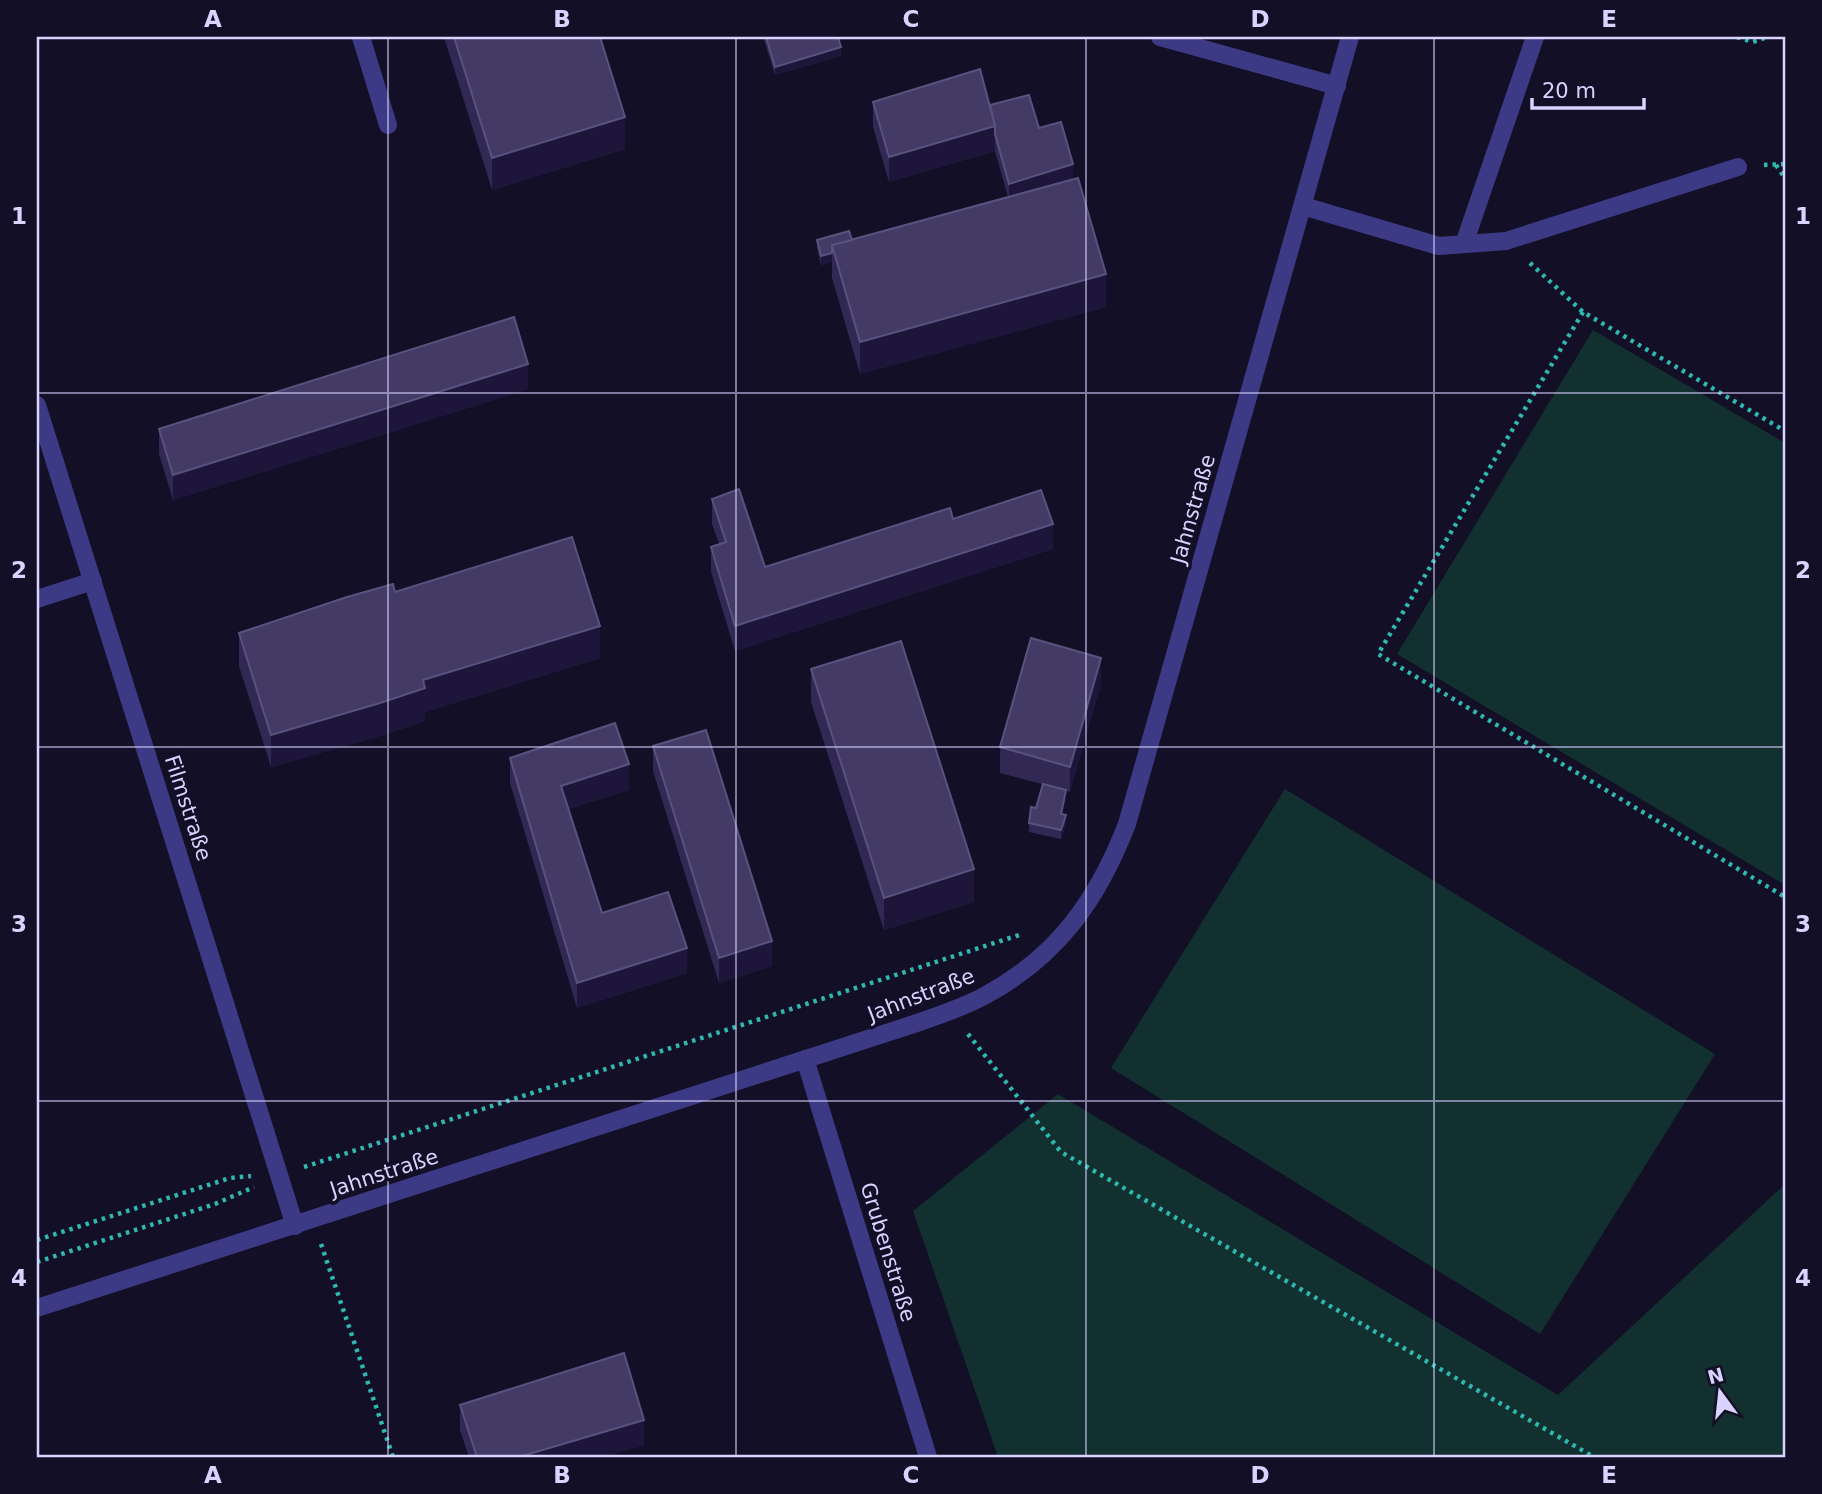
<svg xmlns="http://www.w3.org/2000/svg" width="1822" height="1494" font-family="'DejaVu Sans',sans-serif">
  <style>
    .green { fill: #12302f }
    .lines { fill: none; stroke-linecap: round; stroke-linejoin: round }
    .path { stroke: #2fb8b0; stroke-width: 4.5; stroke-dasharray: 3.5 5; stroke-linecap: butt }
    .minor { stroke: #3d3a85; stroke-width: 18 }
    .wall { fill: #312854 }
    .shaded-wall { fill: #1d163a }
    .building { fill: #433a66; stroke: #5a527e; stroke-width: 2 }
    .grid { fill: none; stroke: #d9d4ff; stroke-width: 2; stroke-opacity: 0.55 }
    .labels { text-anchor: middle; stroke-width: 7; stroke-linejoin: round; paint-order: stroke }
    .street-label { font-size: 21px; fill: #d9d4ff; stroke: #130f26 }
    .neatline { fill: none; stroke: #d9d4ff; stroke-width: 2.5 }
    .grid-label { font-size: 23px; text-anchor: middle; font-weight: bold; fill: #d9d4ff }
  </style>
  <rect width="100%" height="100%" fill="#130f26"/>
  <g class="green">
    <polygon points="1593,330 1785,443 1785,885 1397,654"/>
    <polygon points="1285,789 1715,1054 1540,1334 1111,1068"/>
    <polygon points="1058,1094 1558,1395 1785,1184 1785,1457 998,1457 913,1211"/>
  </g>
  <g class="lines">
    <g class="path">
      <polyline points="1737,37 1753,42 1767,37"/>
      <polyline points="1764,165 1785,164"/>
      <polyline points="1776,165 1785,178"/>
      <polyline points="1530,263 1583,312 1785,431"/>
      <polyline points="1583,312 1378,654 1785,897"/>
      <polyline points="968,1034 1061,1152 1594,1457"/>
      <polyline points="304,1167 1022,934"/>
      <polyline points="37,1240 230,1178 251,1176"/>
      <polyline points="321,1244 393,1457"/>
      <polyline points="37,1262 215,1204 254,1187"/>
    </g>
    <g class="minor">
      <polyline points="361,37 388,125"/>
      <polyline points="1160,37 1337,86"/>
      <polyline points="1303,206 1439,246 1506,241 1738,167"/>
      <polyline points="1464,244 1535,37"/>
      <polyline points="37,405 295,1226"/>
      <polyline points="37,599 93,581"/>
      <polyline points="805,1059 928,1457"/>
      <path d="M 37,1308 L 911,1025 C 936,1016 963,1008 986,995 C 1058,956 1098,899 1127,824 L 1350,37"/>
    </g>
  </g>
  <g class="wall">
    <polygon points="444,37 600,37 625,149 492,190"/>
    <polygon points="763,37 838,37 841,56 775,75"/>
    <polygon points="873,102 990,105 1039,128 1073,180 1106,307 860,374 832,278 832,262 821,265 817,248 817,240 852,240 1008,197 995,151 889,182 873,127"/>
    <polygon points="528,389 173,500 159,454 159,429"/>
    <polygon points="712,499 765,567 953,519 1053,549 735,651 711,572 711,547 719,544 712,524"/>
    <polygon points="395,592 600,658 425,712 425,721 380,736 271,767 239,666 239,633"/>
    <polygon points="811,669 974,902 884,930 811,702"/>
    <polygon points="1101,683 1070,792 1066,791 1066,798 1062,814 1066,824 1061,839 1029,832 1029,823 1036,808 1042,784 1000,773 1000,747"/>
    <polygon points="653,746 772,966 719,983 653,771"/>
    <polygon points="510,758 629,790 568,809 602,913 687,973 577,1008 510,783"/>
    <polygon points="460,1405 644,1445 603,1457 469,1457 460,1430"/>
  </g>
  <g class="shaded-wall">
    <polygon points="841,47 841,56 775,75 775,67"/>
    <polygon points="625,117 625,149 492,190 492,158"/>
    <polygon points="995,126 995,151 889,182 889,157"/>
    <polygon points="1073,164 1073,181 1009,201 1009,184"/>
    <polygon points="832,253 832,262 821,265 821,256"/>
    <polygon points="1106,274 1106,307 860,374 860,342"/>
    <polygon points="528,364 528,389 173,500 173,475"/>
    <polygon points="1053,524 1053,549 735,651 735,626"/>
    <polygon points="600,626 600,658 425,712 425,721 380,736 271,767 271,735 423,680"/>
    <polygon points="1101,658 1101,683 1070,792 1070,767"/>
    <polygon points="629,764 629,790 561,811 561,786"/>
    <polygon points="1066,790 1066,798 1061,822 1061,814"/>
    <polygon points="1066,815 1066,824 1061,839 1061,830"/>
    <polygon points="974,869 974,902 884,930 884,898"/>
    <polygon points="772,941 772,966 719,983 719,958"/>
    <polygon points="687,948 687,973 577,1008 577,983"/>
    <polygon points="644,1420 644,1445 603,1457 519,1457"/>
  </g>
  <g class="building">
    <polygon points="454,37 600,37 625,117 492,158"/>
    <polygon points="766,37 838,37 841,47 775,67"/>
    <polygon points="980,69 995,126 889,157 873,102"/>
    <polygon points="1029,95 1039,128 1061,122 1073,164 1009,184 995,134 995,126 990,105"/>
    <polygon points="1078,178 1106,274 860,342 832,245"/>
    <polygon points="849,231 852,240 832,245 832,253 821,256 817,240"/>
    <polygon points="514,317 528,364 173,475 159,429"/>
    <polygon points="739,489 765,567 950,508 953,519 1041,490 1053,524 735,626 711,547 726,542 712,499"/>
    <polygon points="572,537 600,626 423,680 425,688 380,703 271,735 239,633 347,597 393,584 395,592"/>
    <polygon points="1031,638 1101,658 1070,767 1000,747"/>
    <polygon points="901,641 974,869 884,898 811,669"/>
    <polygon points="615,723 629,764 561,786 602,913 668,892 687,948 577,983 510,758"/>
    <polygon points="706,730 772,941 719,958 653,746"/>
    <polygon points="1043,784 1066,790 1061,814 1066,815 1061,830 1029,823 1031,807 1036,808"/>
    <polygon points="624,1353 644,1420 519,1457 477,1457 460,1405"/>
  </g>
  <path class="grid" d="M 388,37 L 388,1457M 736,37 L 736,1457M 1086,37 L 1086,1457M 1434,37 L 1434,1457M 37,393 L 1785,393M 37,747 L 1785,747M 37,1101 L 1785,1101"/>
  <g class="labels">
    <g class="street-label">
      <text transform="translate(1193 509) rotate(-74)" y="7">Jahnstraße</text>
      <text transform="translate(188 808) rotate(72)" y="7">Filmstraße</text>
      <text transform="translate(921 995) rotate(-21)" y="7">Jahnstraße</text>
      <text transform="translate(384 1173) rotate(-18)" y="7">Jahnstraße</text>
      <text transform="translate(888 1252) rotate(73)" y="7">Grubenstraße</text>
    </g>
  </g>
  <rect width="1822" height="1494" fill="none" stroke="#130f26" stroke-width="77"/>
  <g transform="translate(1720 1392) rotate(345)" stroke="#130f26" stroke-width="5" paint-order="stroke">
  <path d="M0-5L12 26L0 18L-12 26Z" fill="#d9d4ff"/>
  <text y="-10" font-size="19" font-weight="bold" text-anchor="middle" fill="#d9d4ff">N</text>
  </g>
  <path d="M1532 98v10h112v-10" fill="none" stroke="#d9d4ff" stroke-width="3.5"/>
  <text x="1542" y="98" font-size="21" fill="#d9d4ff" stroke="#130f26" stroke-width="5" paint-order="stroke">20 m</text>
  <rect x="38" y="38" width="1746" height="1418" class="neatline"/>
  <g class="grid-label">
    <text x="213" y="27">A</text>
    <text x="562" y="27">B</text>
    <text x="911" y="27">C</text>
    <text x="1260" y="27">D</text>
    <text x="1609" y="27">E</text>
    <text x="19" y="224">1</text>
    <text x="1803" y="224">1</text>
    <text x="19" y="578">2</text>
    <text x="1803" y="578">2</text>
    <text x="19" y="932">3</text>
    <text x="1803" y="932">3</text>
    <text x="19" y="1286">4</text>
    <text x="1803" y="1286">4</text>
    <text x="213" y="1483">A</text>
    <text x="562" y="1483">B</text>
    <text x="911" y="1483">C</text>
    <text x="1260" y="1483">D</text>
    <text x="1609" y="1483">E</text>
  </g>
</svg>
